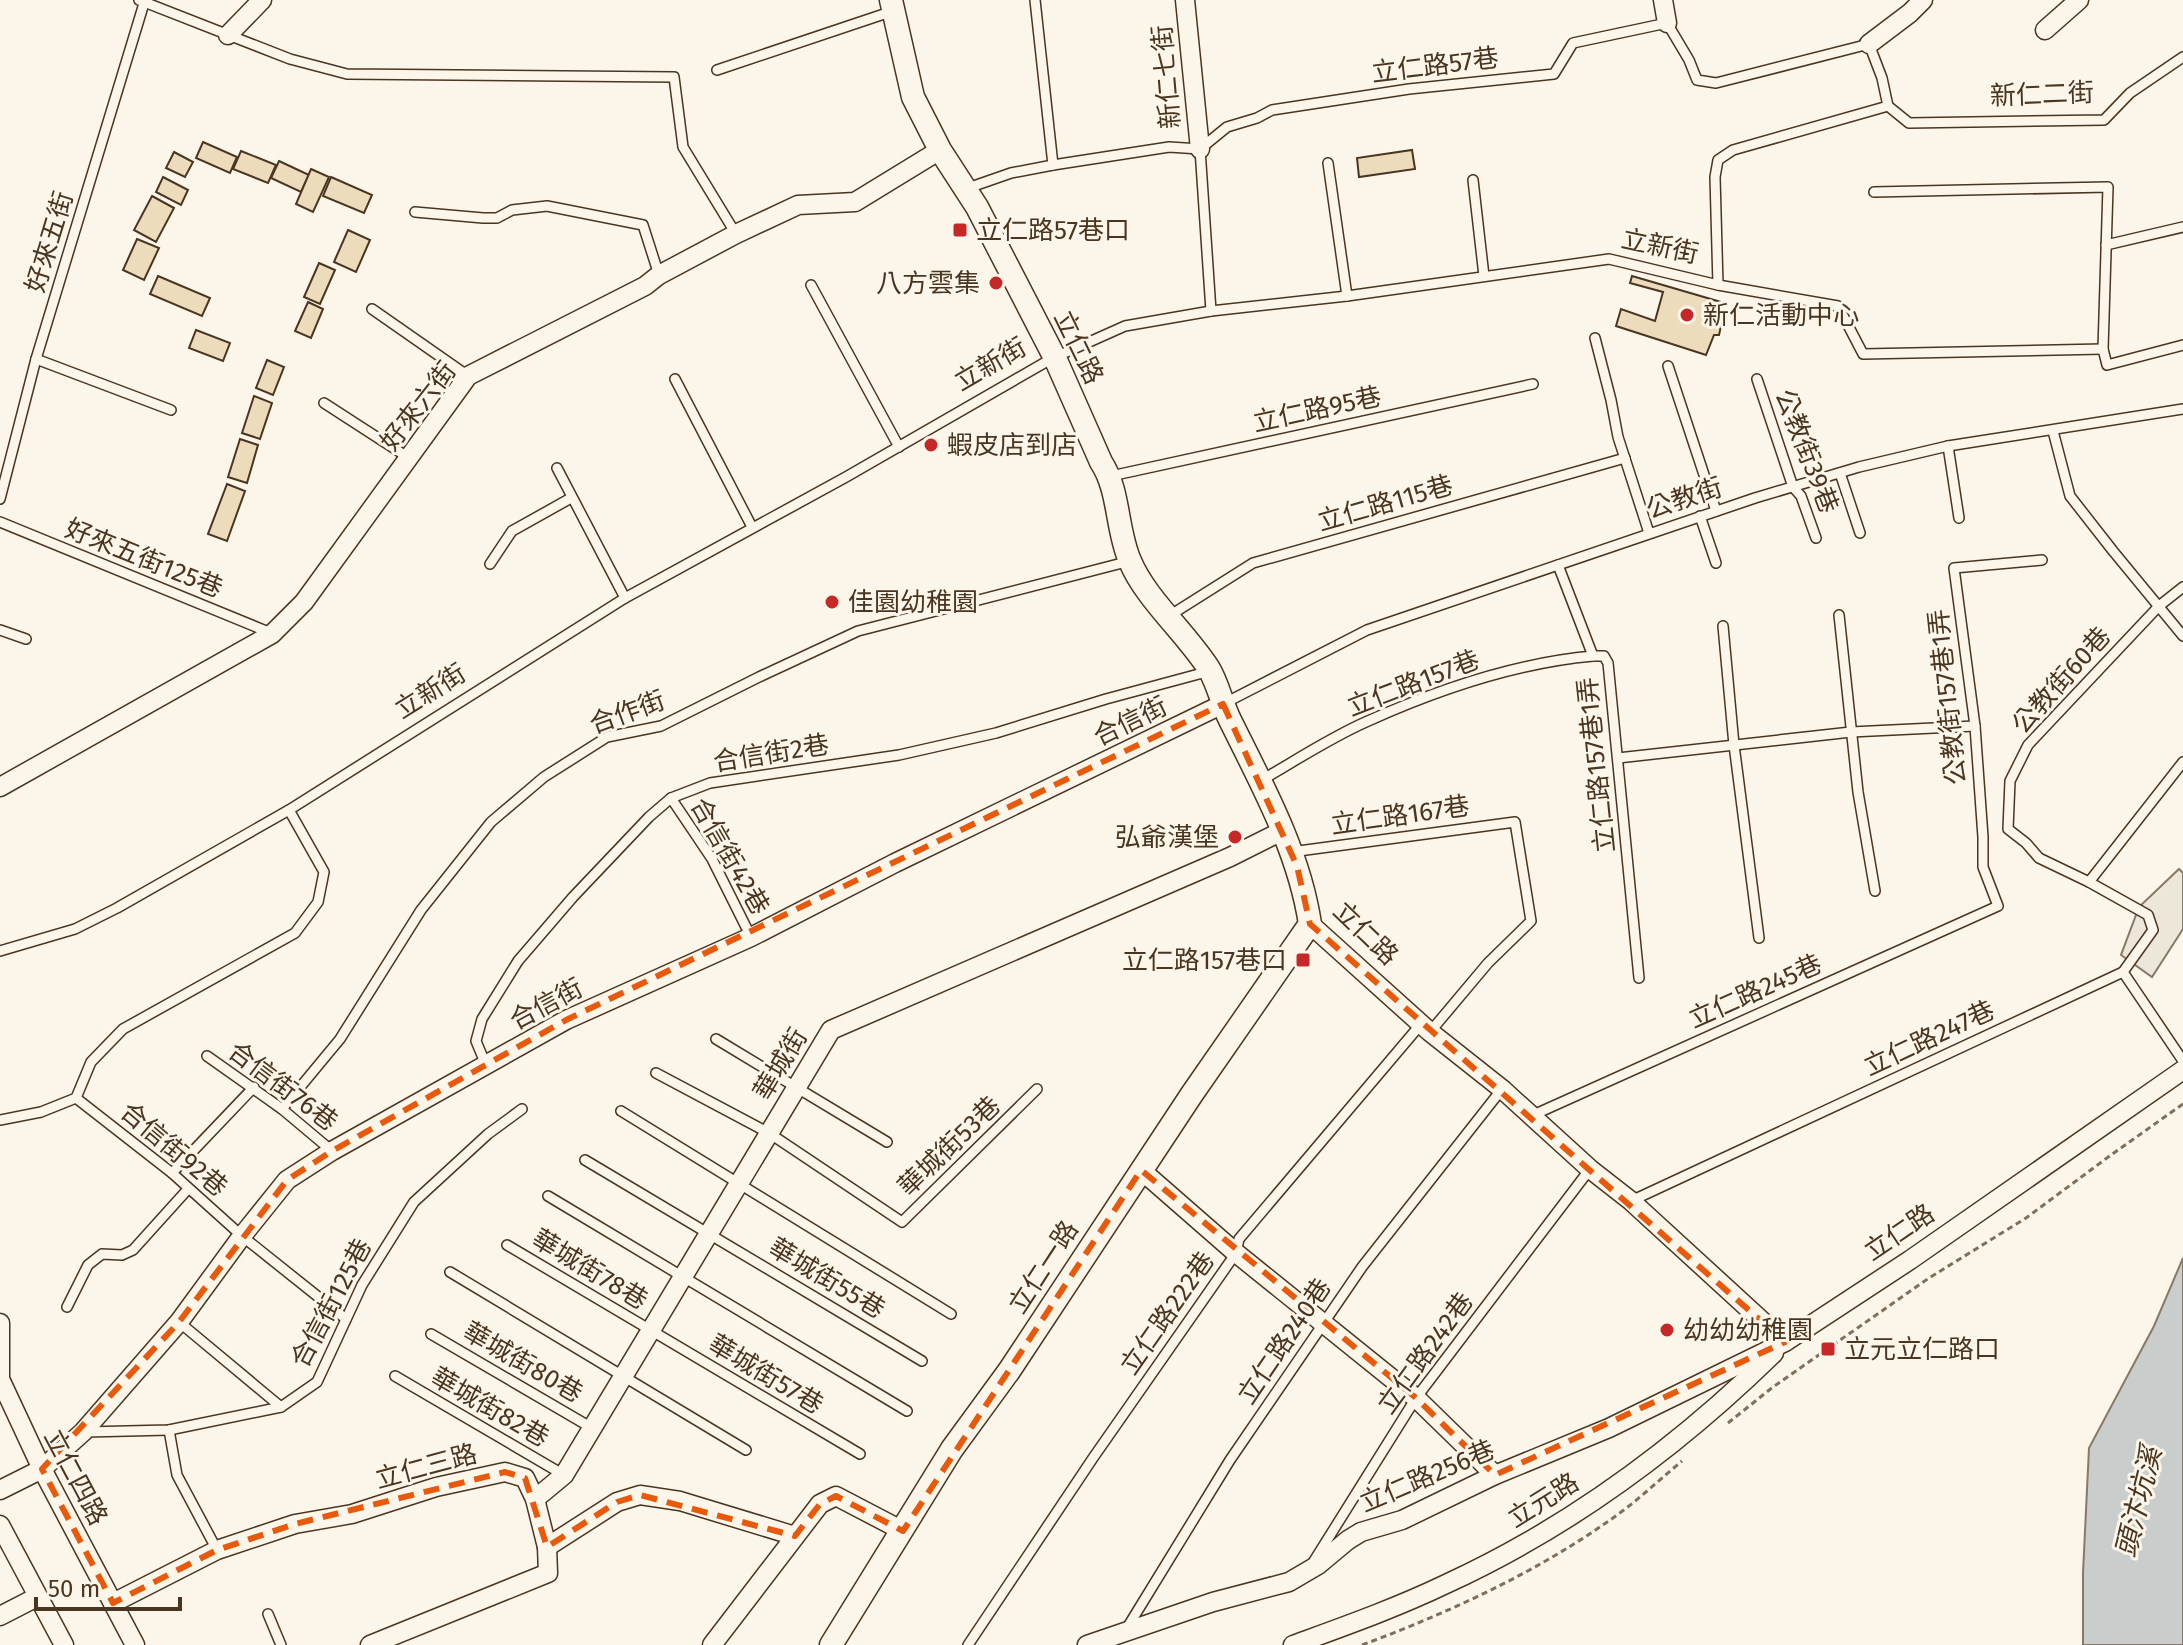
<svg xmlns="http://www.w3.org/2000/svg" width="2183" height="1645" font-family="'Fira Sans','Noto Sans TC',sans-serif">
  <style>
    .parking { fill: #ede7d9; stroke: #887966; stroke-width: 2 }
    .water { fill: #c9cecd; stroke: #887966; stroke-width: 2 }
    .building { fill: #ecdcbc; stroke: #4a3520; stroke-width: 2 }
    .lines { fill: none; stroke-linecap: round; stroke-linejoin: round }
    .service-casing { stroke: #4a3520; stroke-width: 12 }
    .minor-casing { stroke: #4a3520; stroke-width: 21 }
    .tertiary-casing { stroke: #4a3520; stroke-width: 25 }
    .path { stroke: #7f6f5c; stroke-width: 3; stroke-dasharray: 6 4; stroke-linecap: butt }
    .service { stroke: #fbf6e9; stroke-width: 9 }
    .minor { stroke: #fbf6e9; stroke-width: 18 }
    .tertiary { stroke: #fbf6e9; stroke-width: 22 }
    .marked { fill: none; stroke: #e8590c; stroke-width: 6; stroke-dasharray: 16 10; stroke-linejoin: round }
    .poi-dot { fill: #c62828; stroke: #fbf6e9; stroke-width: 3 }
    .labels { text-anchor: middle; stroke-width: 6; stroke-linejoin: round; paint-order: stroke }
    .street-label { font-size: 26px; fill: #4a3520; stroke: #fbf6e9 }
    .poi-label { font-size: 26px; fill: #4a3520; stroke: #fbf6e9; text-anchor: start }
    .water-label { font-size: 28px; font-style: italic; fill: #4a3520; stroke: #fbf6e9 }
  </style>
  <rect width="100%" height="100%" fill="#fbf6e9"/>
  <polygon class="parking" points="2179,869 2183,873 2183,929 2152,977 2121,955 2139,907"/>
  <polygon class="water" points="2183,1258 2183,1645 2083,1645 2083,1573 2089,1448 2154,1326"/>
  <g class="building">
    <polygon points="203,142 237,157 230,173 196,158"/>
    <polygon points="1412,150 1415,169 1359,177 1357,158"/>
    <polygon points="241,151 276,165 268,183 233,169"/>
    <polygon points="174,152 193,162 185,177 166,168"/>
    <polygon points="279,161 309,175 301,192 271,178"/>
    <polygon points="311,169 329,177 313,212 296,204"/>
    <polygon points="163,177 188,190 181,205 156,192"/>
    <polygon points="331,177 372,195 364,213 323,196"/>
    <polygon points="152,196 174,208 156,242 134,230"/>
    <polygon points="348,230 370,240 356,272 334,262"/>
    <polygon points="137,239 159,248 144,280 123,270"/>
    <polygon points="319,263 335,270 320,304 304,297"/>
    <polygon points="158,276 210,298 202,316 150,294"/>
    <polygon points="1632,276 1721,302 1716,322 1721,326 1719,335 1714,335 1706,355 1616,326 1621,309 1655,321 1663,292 1630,283"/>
    <polygon points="308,302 323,309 311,338 295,331"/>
    <polygon points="196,330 230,343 223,361 189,348"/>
    <polygon points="267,360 284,367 273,395 256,388"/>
    <polygon points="254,396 272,403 260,439 242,433"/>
    <polygon points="240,439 258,445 247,483 228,477"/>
    <polygon points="227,484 245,491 227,541 208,534"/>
  </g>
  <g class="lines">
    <defs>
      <g id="service">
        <polyline points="139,0 290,59 347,74 674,77 683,147 736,234"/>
        <polyline points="1035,0 1053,165"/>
        <polyline points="717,70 893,11"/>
        <polyline points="1888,106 1909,123 2104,120 2130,93 2183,57"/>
        <polyline points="1200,149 1211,311"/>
        <polyline points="1328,163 1347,296"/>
        <polyline points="1473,180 1484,276"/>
        <polyline points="968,188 1011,173 1053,165 1169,147 1200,149 1227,127 1257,118 1272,110 1409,89 1554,74 1573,43 1667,23 1689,60 1697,80 1716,83 1869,44 1882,78 1888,106 1733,150 1718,160 1715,177 1718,285"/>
        <polyline points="1874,192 2108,187 2103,349 2107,365 2183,345"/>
        <polyline points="415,212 483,218 497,218 512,210 547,206 643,225 659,275"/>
        <polyline points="2106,245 2183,227"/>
        <polyline points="811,285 899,447"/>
        <polyline points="372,309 468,376"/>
        <polyline points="1595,338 1611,400 1618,437 1649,533"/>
        <polyline points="36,359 171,410"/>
        <polyline points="1668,366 1716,511"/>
        <polyline points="675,379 752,527"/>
        <polyline points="1757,379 1793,487 1801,496 1816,538"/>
        <polyline points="324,403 409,458"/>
        <polyline points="2053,431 2070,496 2113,551 2183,636"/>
        <polyline points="1948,446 1959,518"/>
        <polyline points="557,468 625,598"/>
        <polyline points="1840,473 1860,533"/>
        <polyline points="1111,476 1533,384"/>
        <polyline points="0,499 36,359 145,0"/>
        <polyline points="1700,516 1716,563"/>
        <polyline points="0,522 271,633"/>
        <polyline points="490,564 512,531 571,498"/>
        <polyline points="1558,565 1593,656 1604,656 1608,663 1639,978"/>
        <polyline points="1839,615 1858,792 1875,891"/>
        <polyline points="1169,616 1253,563 1625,458"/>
        <polyline points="1723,626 1734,745 1759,938"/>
        <polyline points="0,630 26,639"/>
        <polyline points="1223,704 1367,630 1755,498 1859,467 1948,446 2183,409"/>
        <polyline points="1618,758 1851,732 1975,726"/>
        <path d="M 1260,781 C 1295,761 1331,737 1368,721 C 1439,689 1515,663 1593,656"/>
        <polyline points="671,798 712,859 751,937"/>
        <polyline points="1291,852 1515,822 1531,921 1488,963 1430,1032"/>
        <polyline points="2089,882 2183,762"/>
        <polyline points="0,951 75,929 117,908 289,810 625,598 846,477 1051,359 1125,326 1211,311 1347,296 1609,259 1718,285 1838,306 1863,354 2103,349"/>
        <polyline points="2123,972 2183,1061"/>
        <polyline points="716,1039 887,1142"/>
        <polyline points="207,1056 282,1109 332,1151"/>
        <polyline points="486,1065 476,1041 482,1019 518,961 573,897 649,817 671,798 710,783 899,755 996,733 1106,699 1210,671"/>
        <polyline points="656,1073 769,1133 902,1222 1037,1089"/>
        <polyline points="76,1098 172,1173 242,1236 346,1319"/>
        <polyline points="282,1109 340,1039 421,910 491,822 544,777 607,737 661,726 759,677 858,631 1130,561"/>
        <polyline points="621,1111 951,1314"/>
        <polyline points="1531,1116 1998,906 1983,867 1983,837 1975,726 1954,568 2042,560"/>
        <polyline points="0,1120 41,1112 76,1098 91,1062 123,1029 295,933 318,902 324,872 289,810"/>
        <polyline points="585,1160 922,1361"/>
        <polyline points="172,1173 254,1087"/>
        <polyline points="548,1196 907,1411"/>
        <polyline points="1631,1201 2123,972 2153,930 2148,915 2089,882 2039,858 2026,843 2008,829 2010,781 2028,745 2159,606 2183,587"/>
        <polyline points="507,1245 860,1454"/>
        <polyline points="450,1272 746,1450"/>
        <polyline points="67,1307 88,1265 102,1254 122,1255 133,1250 188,1189"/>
        <polyline points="179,1322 281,1407"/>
        <polyline points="431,1334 592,1428"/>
        <polyline points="395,1376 564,1475"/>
        <polyline points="169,1430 177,1475 217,1550"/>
        <polyline points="86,1432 169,1430 281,1407 317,1382 362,1285 414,1202 488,1134 522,1109"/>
        <polyline points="1314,1561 1416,1398 1590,1169"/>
        <polyline points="268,1614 281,1645"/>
        <polyline points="1127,1628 1230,1460 1362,1267 1502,1089"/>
        <polyline points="968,1645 1093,1458 1236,1253 1239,1239 1421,1024"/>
      </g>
      <g id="minor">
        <polyline points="1185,0 1200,149"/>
        <polyline points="1663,0 1667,23"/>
        <polyline points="2045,30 2079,0"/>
        <polyline points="228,35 262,0"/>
        <polyline points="1869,44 1910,13 1923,0"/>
        <polyline points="0,787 272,634 304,602 468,376 645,286 659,275 736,234 798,205 855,202 940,150"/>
        <polyline points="1310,924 1430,1032 1502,1089 1590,1169 1631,1201 1785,1342"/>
        <polyline points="1141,1170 1236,1253 1416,1398 1495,1475"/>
        <polyline points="0,1323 0,1379 42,1469 135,1645"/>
        <polyline points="0,1490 42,1469 83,1432 179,1322 242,1236 287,1180 332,1151 566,1020 751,937 895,863 1223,704"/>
        <polyline points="535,1499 564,1475 831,1030 1230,857 1282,831"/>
        <polyline points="0,1525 64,1645"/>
        <polyline points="113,1603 217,1550 295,1524 352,1514 436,1487 505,1472 525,1478 535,1499 547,1547 617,1502 640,1495 680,1501 795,1536"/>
        <polyline points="0,1616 37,1597"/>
        <polyline points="370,1645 548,1573 547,1547"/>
        <polyline points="712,1645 820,1504 836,1496 903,1531"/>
        <polyline points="1087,1645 1213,1602 1289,1582 1318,1565 1348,1540 1361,1532 1402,1520 1495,1475 1609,1428 1785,1342 1910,1260 2183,1070"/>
        <path d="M 1293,1645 C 1345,1626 1396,1608 1446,1584 C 1568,1528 1679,1446 1774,1353"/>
      </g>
      <path id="tertiary" d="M 831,1645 L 952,1449 L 1009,1371 L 1192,1094 L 1310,924 C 1299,851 1262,785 1230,720 C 1222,704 1218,684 1209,669 C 1187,634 1145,598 1130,561 C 1116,529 1120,491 1101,462 L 1055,358 L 977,207 L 940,150 L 913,97 L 891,0"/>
    </defs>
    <use href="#service" class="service-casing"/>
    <use href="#minor" class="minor-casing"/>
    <use href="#tertiary" class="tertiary-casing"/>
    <g class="path">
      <polyline points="1728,1423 1773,1387 1929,1278 2026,1218 2111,1155 2183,1104"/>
      <path d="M 1362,1645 C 1448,1613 1535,1573 1610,1520 C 1635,1503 1658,1481 1682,1461"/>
    </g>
    <use href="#service" class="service"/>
    <use href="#minor" class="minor"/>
    <use href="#tertiary" class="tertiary"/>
  </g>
  <path class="marked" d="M 1223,704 L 1297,866 L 1310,924 L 1785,1342 L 1495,1475 L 1416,1398 L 1141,1170 L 903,1531 L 836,1496 L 820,1504 L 795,1536 L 640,1495 L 617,1502 L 547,1547 L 525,1478 L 505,1472 L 295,1524 L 217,1550 L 113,1603 L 42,1469 L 179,1322 L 287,1180 L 332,1151 L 566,1020 Z"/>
  <g class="poi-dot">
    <rect x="952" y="222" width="16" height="16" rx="4"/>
    <circle cx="996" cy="283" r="8"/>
    <circle cx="1687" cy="315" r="8"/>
    <circle cx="931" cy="445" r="8"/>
    <circle cx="832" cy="602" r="8"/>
    <circle cx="1235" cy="837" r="8"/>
    <rect x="1295" y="952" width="16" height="16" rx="4"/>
    <circle cx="1667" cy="1330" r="8"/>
    <rect x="1820" y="1341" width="16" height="16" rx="4"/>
  </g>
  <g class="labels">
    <g class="street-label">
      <text transform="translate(1435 65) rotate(-7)" y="9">立仁路57巷</text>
      <text transform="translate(1166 77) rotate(-95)" y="9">新仁七街</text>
      <text transform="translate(2042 94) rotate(-2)" y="9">新仁二街</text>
      <text transform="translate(49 242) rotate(-73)" y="9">好來五街</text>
      <text transform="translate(1660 246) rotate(12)" y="9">立新街</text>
      <text transform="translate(1079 347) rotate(64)" y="9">立仁路</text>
      <text transform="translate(990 364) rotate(-30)" y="9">立新街</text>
      <text transform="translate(418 406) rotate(-52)" y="9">好來六街</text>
      <text transform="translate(1317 409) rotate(-12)" y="9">立仁路95巷</text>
      <text transform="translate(1807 451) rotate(69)" y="9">公教街39巷</text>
      <text transform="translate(1684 498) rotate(-18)" y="9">公教街</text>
      <text transform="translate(1385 503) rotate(-16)" y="9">立仁路115巷</text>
      <text transform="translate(144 558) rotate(22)" y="9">好來五街125巷</text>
      <text transform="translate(2061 680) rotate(-48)" y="9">公教街60巷</text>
      <text transform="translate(1413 683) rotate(-21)" y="9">立仁路157巷</text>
      <text transform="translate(430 691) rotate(-32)" y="9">立新街</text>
      <text transform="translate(1947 697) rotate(-96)" y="9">公教街157巷1弄</text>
      <text transform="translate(627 712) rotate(-20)" y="9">合作街</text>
      <text transform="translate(1130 721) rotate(-26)" y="9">合信街</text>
      <text transform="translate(771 753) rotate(-9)" y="9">合信街2巷</text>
      <text transform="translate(1596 765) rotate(-96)" y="9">立仁路157巷1弄</text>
      <text transform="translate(1400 815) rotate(-8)" y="9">立仁路167巷</text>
      <text transform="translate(730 856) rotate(60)" y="9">合信街42巷</text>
      <text transform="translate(1366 933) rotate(44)" y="9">立仁路</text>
      <text transform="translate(1755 991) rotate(-24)" y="9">立仁路245巷</text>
      <text transform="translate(546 1004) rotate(-28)" y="9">合信街</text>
      <text transform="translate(1929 1038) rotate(-25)" y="9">立仁路247巷</text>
      <text transform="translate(780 1064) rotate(-59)" y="9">華城街</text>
      <text transform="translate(283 1086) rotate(37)" y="9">合信街76巷</text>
      <text transform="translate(949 1146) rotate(-44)" y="9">華城街53巷</text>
      <text transform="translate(174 1149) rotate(40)" y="9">合信街92巷</text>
      <text transform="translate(1899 1232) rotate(-34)" y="9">立仁路</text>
      <text transform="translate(1043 1267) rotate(-57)" y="9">立仁一路</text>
      <text transform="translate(590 1269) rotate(31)" y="9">華城街78巷</text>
      <text transform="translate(827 1278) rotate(31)" y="9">華城街55巷</text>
      <text transform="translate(331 1303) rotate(-62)" y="9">合信街125巷</text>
      <text transform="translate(1167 1313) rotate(-55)" y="9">立仁路222巷</text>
      <text transform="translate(1284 1341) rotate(-56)" y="9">立仁路240巷</text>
      <text transform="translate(1425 1353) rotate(-54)" y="9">立仁路242巷</text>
      <text transform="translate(523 1362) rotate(30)" y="9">華城街80巷</text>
      <text transform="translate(766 1374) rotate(31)" y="9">華城街57巷</text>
      <text transform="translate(490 1407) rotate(30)" y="9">華城街82巷</text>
      <text transform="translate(426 1466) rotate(-15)" y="9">立仁三路</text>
      <text transform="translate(1427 1476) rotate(-23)" y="9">立仁路256巷</text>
      <text transform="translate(76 1477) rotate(62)" y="9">立仁四路</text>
      <text transform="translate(1543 1500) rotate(-32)" y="9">立元路</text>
    </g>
    <g class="poi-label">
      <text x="976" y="239">立仁路57巷口</text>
      <text x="980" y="292" text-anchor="end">八方雲集</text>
      <text x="1703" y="324">新仁活動中心</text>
      <text x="947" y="454">蝦皮店到店</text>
      <text x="848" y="611">佳園幼稚園</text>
      <text x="1219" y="846" text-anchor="end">弘爺漢堡</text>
      <text x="1287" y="969" text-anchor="end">立仁路157巷口</text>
      <text x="1683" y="1339">幼幼幼稚園</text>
      <text x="1844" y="1358">立元立仁路口</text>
    </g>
    <g class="water-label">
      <text transform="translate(2138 1502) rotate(-76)" y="10">頭汴坑溪</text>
    </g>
  </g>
  <path d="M36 1597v12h144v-12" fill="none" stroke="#4a3520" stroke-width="4"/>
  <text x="48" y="1597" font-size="24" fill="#4a3520" stroke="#fbf6e9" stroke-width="6" paint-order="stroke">50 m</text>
</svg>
